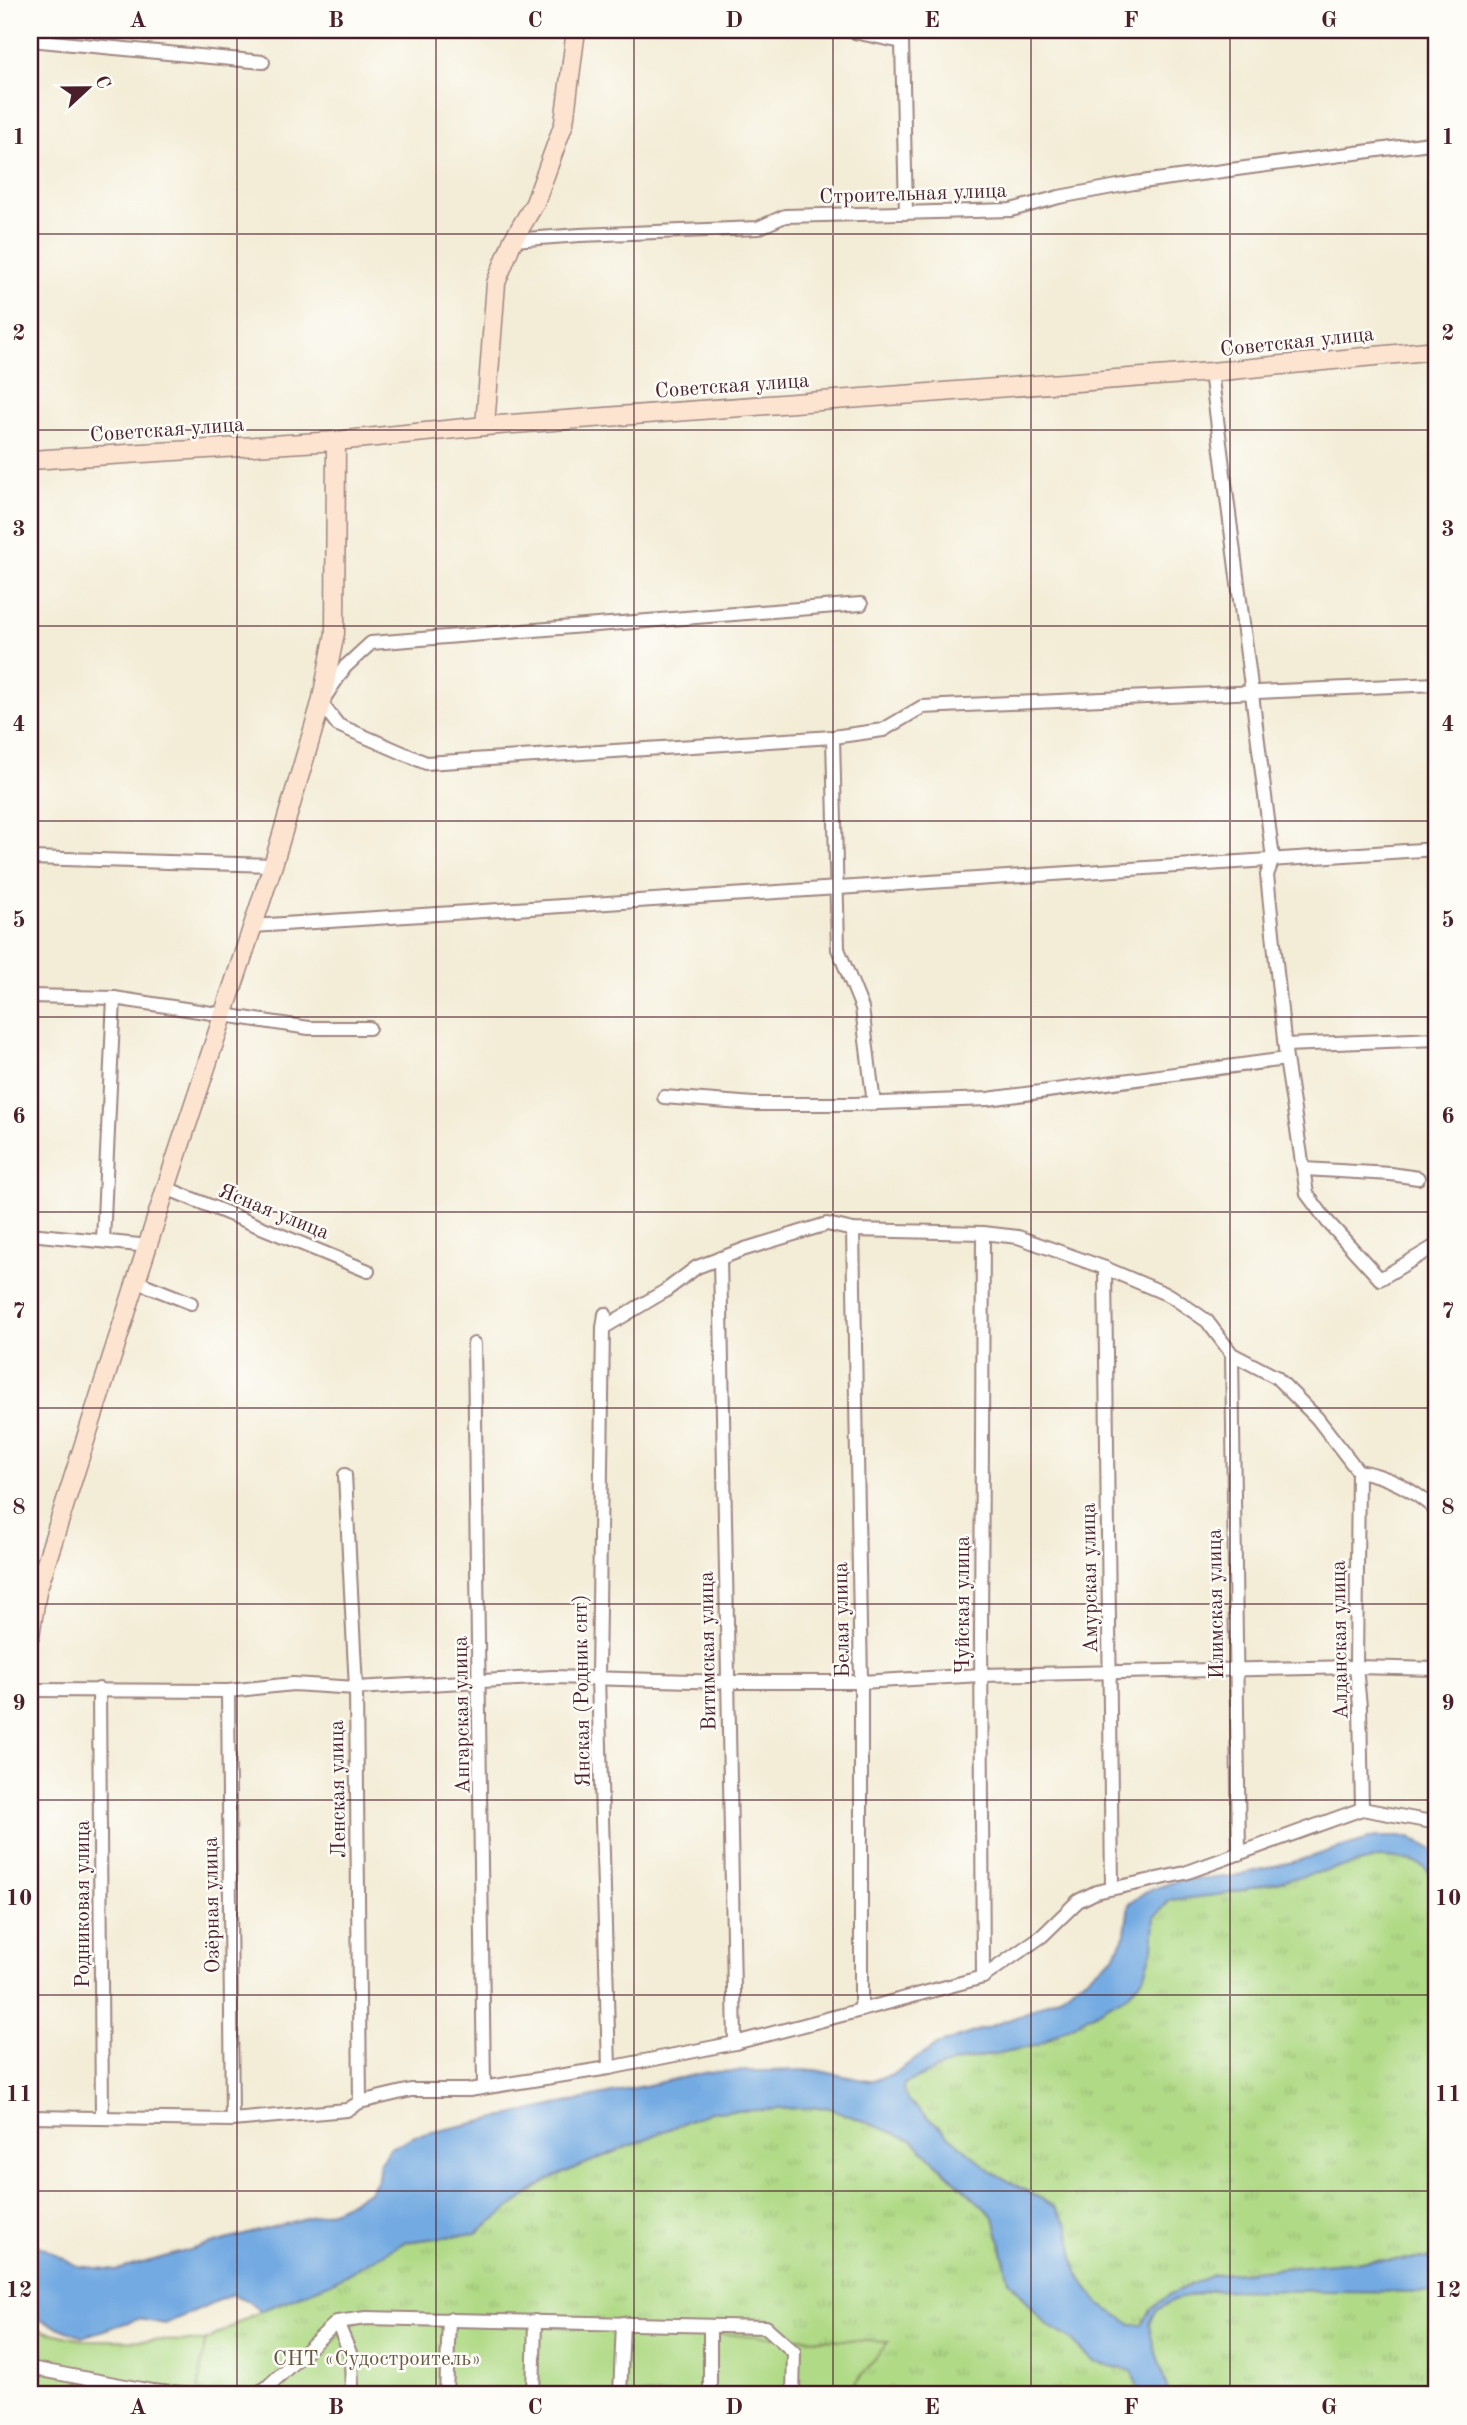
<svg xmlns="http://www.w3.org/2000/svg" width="1467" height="2425" font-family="'Old Standard TT',serif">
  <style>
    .grass { fill: url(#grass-tufts); stroke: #7d7c58; stroke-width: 2 }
    .garden { fill: #b0da86; stroke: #7d7c58; stroke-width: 2 }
    .water { fill: #73aae2; stroke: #5e6486; stroke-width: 2 }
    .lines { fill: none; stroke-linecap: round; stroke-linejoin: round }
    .street-casing { stroke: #9e8680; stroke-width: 16 }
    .secondary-casing { stroke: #9e8680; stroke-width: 21 }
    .street { stroke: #fff; stroke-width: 12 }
    .secondary { stroke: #fde4d1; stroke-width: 18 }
    .grid { fill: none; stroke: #4a1f2b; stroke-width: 2; stroke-opacity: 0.55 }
    .labels { text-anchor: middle; stroke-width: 5; stroke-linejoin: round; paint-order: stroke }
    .street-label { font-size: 21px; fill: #4a1f2b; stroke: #fdfcf7 }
    .park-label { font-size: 21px; fill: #695746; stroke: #fdfcf7 }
    .neatline { fill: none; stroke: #4a1f2b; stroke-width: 2.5 }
    .grid-label { font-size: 23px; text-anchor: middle; font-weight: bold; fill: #4a1f2b }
  </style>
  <defs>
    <pattern id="grass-tufts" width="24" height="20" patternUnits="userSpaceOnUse" patternTransform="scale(1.75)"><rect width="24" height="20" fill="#b0da86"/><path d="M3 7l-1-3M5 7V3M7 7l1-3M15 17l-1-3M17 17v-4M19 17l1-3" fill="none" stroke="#99bb74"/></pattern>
  </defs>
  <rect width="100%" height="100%" fill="#fdfcf7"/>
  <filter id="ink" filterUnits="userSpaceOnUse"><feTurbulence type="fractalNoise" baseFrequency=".0143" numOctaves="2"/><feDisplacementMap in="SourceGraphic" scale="14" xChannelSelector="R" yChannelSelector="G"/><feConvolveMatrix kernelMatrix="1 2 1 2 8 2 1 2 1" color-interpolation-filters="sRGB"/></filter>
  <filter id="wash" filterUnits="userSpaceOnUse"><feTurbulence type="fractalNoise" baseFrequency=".00686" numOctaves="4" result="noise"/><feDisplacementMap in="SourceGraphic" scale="28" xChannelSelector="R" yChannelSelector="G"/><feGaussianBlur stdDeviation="1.57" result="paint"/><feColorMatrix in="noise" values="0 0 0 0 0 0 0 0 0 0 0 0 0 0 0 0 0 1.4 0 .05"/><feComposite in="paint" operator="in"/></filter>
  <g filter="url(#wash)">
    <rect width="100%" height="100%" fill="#f3ecd6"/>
    <g class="grass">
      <path d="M 1380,1858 C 1407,1859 1418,1859 1437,1879 L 1437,2258 L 1344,2262 L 1212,2275 L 1152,2309 L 1142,2324 L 1131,2324 L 1099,2304 L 1077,2273 L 1068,2226 L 1054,2206 L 992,2172 L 908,2101 L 903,2091 L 904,2084 L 951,2063 L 1038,2045 L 1130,1993 L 1145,1974 L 1153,1948 L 1155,1917 L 1170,1900 L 1225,1894 Z"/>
      <polygon points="827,2107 912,2140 994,2217 1009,2281 1045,2323 1070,2339 1094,2361 1132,2371 1140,2395 846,2395 888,2342 264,2395 214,2395 198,2390 205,2341 260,2311 331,2283 405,2242 476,2233 549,2179 710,2112"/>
      <polygon points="1345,2289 1437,2292 1437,2395 1169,2395 1151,2336 1150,2323 1156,2311 1173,2300 1211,2290"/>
    </g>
    <g class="garden">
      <polygon points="361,2318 888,2342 846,2395 264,2395"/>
      <polygon points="30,2328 82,2340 205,2341 198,2390 214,2395 30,2395"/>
    </g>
    <path class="water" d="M 1375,1837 L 1410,1837 L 1434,1850 L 1437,1853 L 1437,1879 C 1418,1859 1407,1859 1380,1858 L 1225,1894 L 1170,1900 L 1155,1917 L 1153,1948 L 1145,1974 L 1130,1993 L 1038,2045 L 951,2063 L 904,2084 L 903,2091 L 908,2101 L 992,2172 L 1054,2206 L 1068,2226 L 1077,2273 L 1099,2304 L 1131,2324 L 1142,2324 L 1152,2309 L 1170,2294 L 1212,2275 L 1344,2262 L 1437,2258 L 1437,2292 L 1211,2290 L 1173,2300 L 1156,2311 L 1150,2323 L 1151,2336 L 1169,2395 L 1140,2395 L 1132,2371 L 1094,2362 L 1070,2339 L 1045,2323 L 1009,2280 L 994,2217 L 912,2140 L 827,2107 L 710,2112 L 549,2179 L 476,2233 L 405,2242 L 331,2283 L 260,2311 L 246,2300 L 232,2294 L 165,2324 L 138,2319 L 82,2337 L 30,2316 L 30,2241 L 77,2266 L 117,2270 L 335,2210 L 369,2192 L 378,2178 L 380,2162 L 390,2148 L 415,2136 L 708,2072 L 815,2070 L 868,2081 L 890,2076 L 937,2045 L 1022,2015 L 1059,1997 L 1114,1956 L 1125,1934 L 1129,1904 L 1145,1892 L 1182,1879 L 1230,1877 L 1300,1860 Z"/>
  </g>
  <g filter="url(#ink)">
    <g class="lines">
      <defs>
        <g id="street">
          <polyline points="854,32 902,42 906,213"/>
          <polyline points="30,40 263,62"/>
          <polyline points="513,240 580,235 758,228 785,216 1011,210 1059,197 1134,183 1437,142"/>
          <polyline points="1211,372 1273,859 1267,875 1286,1059 1307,1194 1327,1221 1380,1279 1437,1245"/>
          <polyline points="861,604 371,643 345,667 321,703 338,725 426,763 833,737 883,730 922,707 1437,684"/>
          <polyline points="833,737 838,949 862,1008 874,1104"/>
          <polyline points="30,858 273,865"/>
          <polyline points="253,926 1437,849"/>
          <polyline points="30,996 114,998 309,1028 369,1028"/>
          <polyline points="1285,1045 1437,1039"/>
          <polyline points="664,1097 754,1104 854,1104 988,1099 1286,1059"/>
          <polyline points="1304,1169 1391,1174 1418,1178"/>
          <polyline points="166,1188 368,1271"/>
          <polyline points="853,1230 861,1682 861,2010"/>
          <polyline points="30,1234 149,1246"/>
          <polyline points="103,1241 114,998"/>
          <polyline points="720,1258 735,2043"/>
          <polyline points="1105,1268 1112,1887"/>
          <polyline points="138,1282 191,1303"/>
          <polyline points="605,1314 603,1328 598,1676 609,2068"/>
          <path d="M 603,1328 L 665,1291 L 697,1267 L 745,1249 L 827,1224 L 853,1230 L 983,1233 L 1018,1237 L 1105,1268 L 1171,1296 L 1207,1321 L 1232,1354 L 1276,1377 L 1317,1418 L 1358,1471 C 1389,1476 1414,1490 1437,1511"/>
          <polyline points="474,1344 484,2086"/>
          <polyline points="1232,1354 1239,1854"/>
          <polyline points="1358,1471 1356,1667 1360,1706 1362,1809"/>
          <polyline points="345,1475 356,1688 360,2102"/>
          <polyline points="99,1689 102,2118"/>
          <polyline points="30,1690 228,1691 293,1684 356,1688 553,1677 727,1682 861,1682 981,1675 1356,1667 1437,1669"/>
          <polyline points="228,1691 232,2120"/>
          <polyline points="983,1977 981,1638 983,1233"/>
          <polyline points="30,2117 232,2120 347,2110 360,2102 411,2090 469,2090 609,2068 735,2043 861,2010 983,1977 1042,1936 1078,1901 1096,1892 1185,1873 1362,1809 1437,1823"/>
          <polyline points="337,2322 351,2355 352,2395"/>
          <polyline points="30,2368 152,2391 191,2395"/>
          <polyline points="253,2395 265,2389 337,2322 366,2318 766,2327 794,2352 793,2395"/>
          <polyline points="446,2395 449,2319"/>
          <polyline points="533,2395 535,2321"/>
          <polyline points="620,2395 623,2323"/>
          <polyline points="710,2395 710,2326"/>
        </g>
        <g id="secondary">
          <polyline points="485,426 496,283 513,240 535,203 564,123 576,30"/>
          <polyline points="30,460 336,441 485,426 1211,372 1437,350"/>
          <polyline points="30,1636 37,1591 166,1188 273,865 321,703 335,633 336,441"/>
        </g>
      </defs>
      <use href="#street" class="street-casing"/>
      <use href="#secondary" class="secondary-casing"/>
      <use href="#street" class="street"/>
      <use href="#secondary" class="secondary"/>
    </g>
  </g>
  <path class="grid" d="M 237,30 L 237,2395M 436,30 L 436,2395M 634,30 L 634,2395M 833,30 L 833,2395M 1031,30 L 1031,2395M 1230,30 L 1230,2395M 30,234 L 1437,234M 30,430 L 1437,430M 30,626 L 1437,626M 30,821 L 1437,821M 30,1017 L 1437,1017M 30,1212 L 1437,1212M 30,1408 L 1437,1408M 30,1604 L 1437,1604M 30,1800 L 1437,1800M 30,1995 L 1437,1995M 30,2191 L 1437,2191"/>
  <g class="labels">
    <g class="street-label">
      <text transform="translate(913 193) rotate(-2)" y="7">Строительная улица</text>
      <text transform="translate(1297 341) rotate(-6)" y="7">Советская улица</text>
      <text transform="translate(732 385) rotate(-4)" y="7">Советская улица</text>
      <text transform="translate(167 429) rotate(-4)" y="7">Советская улица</text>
      <text transform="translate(274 1211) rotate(22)" y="7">Ясная улица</text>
      <text transform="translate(1089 1578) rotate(-91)" y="7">Амурская улица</text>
      <text transform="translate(1215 1604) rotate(-91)" y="7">Илимская улица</text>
      <text transform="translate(962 1605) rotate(-90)" y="7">Чуйская улица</text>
      <text transform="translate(841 1620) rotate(-91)" y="7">Белая улица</text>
      <text transform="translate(1339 1640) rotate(-91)" y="7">Алданская улица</text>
      <text transform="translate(707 1651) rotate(-91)" y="7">Витимская улица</text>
      <text transform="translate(581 1691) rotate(-91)" y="7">Янская (Родник снт)</text>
      <text transform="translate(461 1715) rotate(-91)" y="7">Ангарская улица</text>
      <text transform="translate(337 1789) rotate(-91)" y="7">Ленская улица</text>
      <text transform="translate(82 1904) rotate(-90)" y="7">Родниковая улица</text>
      <text transform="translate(211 1905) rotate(-91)" y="7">Озёрная улица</text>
    </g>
    <g class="park-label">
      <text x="377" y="2365">СНТ «Судостроитель»</text>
    </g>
  </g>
  <rect width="1467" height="2425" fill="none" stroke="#fdfcf7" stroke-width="77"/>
  <g transform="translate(88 88) rotate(68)" stroke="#fdfcf7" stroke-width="5" paint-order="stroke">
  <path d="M0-5L12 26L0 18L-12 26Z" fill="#4a1f2b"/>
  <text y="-10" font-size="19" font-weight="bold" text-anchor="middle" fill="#4a1f2b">С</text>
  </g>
  <rect x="38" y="38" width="1390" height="2348" class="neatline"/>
  <g class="grid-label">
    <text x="138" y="27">A</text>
    <text x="336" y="27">B</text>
    <text x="535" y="27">C</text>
    <text x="734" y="27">D</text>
    <text x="932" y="27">E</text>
    <text x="1131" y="27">F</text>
    <text x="1329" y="27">G</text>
    <text x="19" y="144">1</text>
    <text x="1448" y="144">1</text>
    <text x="19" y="340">2</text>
    <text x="1448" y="340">2</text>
    <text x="19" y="536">3</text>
    <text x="1448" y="536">3</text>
    <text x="19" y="731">4</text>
    <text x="1448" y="731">4</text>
    <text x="19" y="927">5</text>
    <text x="1448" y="927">5</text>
    <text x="19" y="1123">6</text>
    <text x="1448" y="1123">6</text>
    <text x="19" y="1318">7</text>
    <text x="1448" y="1318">7</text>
    <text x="19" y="1514">8</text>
    <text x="1448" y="1514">8</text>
    <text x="19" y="1710">9</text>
    <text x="1448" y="1710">9</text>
    <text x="19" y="1905">10</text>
    <text x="1448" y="1905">10</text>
    <text x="19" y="2101">11</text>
    <text x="1448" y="2101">11</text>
    <text x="19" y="2297">12</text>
    <text x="1448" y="2297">12</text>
    <text x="138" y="2414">A</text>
    <text x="336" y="2414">B</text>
    <text x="535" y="2414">C</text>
    <text x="734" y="2414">D</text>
    <text x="932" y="2414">E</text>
    <text x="1131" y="2414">F</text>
    <text x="1329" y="2414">G</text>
  </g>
</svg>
